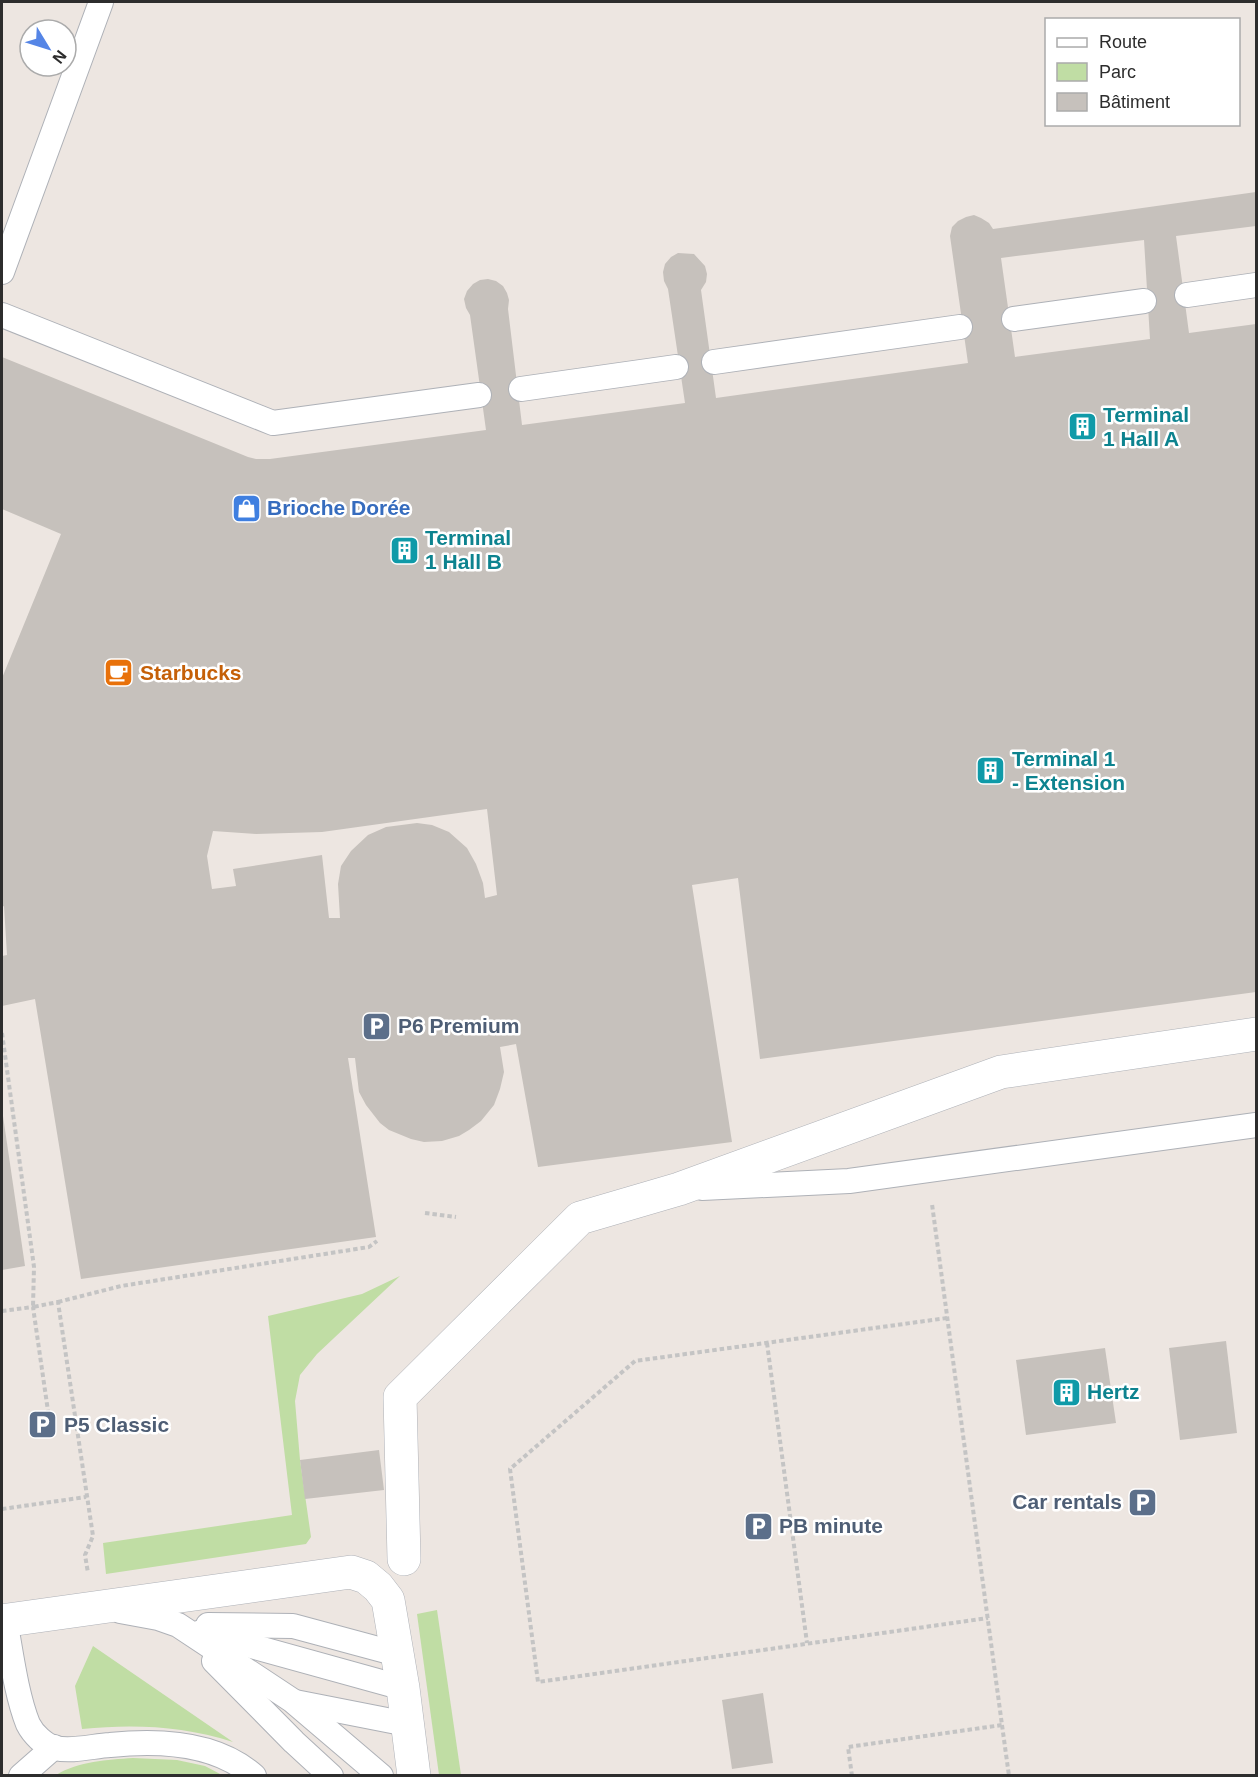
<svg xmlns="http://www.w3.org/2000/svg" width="1258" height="1777" font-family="Helvetica,sans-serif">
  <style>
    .green { fill: #c0dda4 }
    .building { fill: #c6c1bc; fill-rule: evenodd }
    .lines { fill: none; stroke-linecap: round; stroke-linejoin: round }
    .lane-casing { stroke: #aeb1b7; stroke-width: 26 }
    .street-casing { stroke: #aeb1b7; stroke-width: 34 }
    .path { stroke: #c4c4c4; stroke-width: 4; stroke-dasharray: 4.5 3; stroke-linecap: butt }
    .lane { stroke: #fff; stroke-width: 24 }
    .street { stroke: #fff; stroke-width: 33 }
    .labels { text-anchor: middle; stroke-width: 5; stroke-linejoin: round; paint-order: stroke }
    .culture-label { font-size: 21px; font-weight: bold; fill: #0d838f; stroke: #fff; text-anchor: start }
    .shop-label { font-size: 21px; font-weight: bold; fill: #366cbe; stroke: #fff; text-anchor: start }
    .food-label { font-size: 21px; font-weight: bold; fill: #c56008; stroke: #fff; text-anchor: start }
    .service-label { font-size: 21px; font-weight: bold; fill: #4e5e75; stroke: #fff; text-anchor: start }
  </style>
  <rect width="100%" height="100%" fill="#ede6e1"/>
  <g class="green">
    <polygon points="400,1276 317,1354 300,1375 295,1401 300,1460 311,1537 306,1544 106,1574 103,1543 292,1515 268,1316 362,1294"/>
    <polygon points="437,1610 461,1775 439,1775 417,1614"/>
    <path d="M 93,1646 L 233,1742 C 182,1726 135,1724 82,1729 L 75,1686 Z"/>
    <path d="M 133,1758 L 177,1760 L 205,1766 L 222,1775 L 56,1775 C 79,1761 107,1760 133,1758 Z"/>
  </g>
  <g class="building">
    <path d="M 1256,192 L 1256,226 L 1176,236 L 1189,333 L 1256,324 L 1256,992 L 760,1059 L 738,878 L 692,885 L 732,1142 L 538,1167 L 516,1044 L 500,1047 L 504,1072 L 500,1089 L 494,1105 L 481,1121 L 469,1130 L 459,1136 L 442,1141 L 424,1142 L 411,1139 L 389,1130 L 380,1123 L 366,1105 L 359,1092 L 355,1058 L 348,1058 L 376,1237 L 81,1279 L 35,999 L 2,1006 L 2,956 L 7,955 L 4,906 L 2,907 L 2,678 L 61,534 L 2,509 L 2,357 L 248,457 L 256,459 L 270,459 L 486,430 L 470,315 L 466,308 L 464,299 L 467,291 L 473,284 L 480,280 L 488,279 L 496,281 L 503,286 L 507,293 L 509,300 L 508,309 L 522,425 L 685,403 L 668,289 L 664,281 L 663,272 L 665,264 L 671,257 L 678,253 L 694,254 L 705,266 L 707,274 L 706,282 L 701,290 L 716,398 L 968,363 L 950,236 L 952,227 L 958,221 L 966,217 L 974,215 L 981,218 L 989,223 L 993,229 ZM 1144,240 L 1150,339 L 1015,357 L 1001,258 ZM 487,809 L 497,895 L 485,898 L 483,883 L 476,864 L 467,848 L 449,832 L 432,825 L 417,823 L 386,827 L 368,835 L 351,851 L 341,866 L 338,884 L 340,918 L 329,918 L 322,855 L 233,869 L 236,886 L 212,889 L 207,856 L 213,831 L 256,834 L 322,832 Z"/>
    <polygon points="2,1116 3,1116 25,1266 2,1270"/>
    <polygon points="1226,1341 1237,1433 1180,1440 1169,1348"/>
    <polygon points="1105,1348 1116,1423 1026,1435 1016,1360"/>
    <polygon points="379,1450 384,1490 305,1499 300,1460"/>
    <polygon points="763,1693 773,1763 732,1769 722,1700"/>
  </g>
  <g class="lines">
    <defs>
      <g id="lane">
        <polyline points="2,272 101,2"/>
        <polyline points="1187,295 1256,285"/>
        <polyline points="2,315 273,423 479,395"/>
        <polyline points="1014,319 1144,301"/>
        <polyline points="714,362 960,327"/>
        <polyline points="521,389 676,367"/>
        <polyline points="702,1188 849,1181 1256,1125"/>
        <polyline points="120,1611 158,1618 178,1625 293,1701 381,1776"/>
        <path d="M 5,1620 C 11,1652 16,1694 28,1724 C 33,1734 44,1745 55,1748 C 72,1752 93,1746 110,1745 C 157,1740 216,1742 254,1776"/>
        <polyline points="208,1625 293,1626 397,1654"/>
        <polyline points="201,1632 403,1688"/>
        <polyline points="214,1661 294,1742 331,1776"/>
        <polyline points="295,1702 407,1724"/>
        <polyline points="21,1776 54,1747"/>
      </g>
      <g id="street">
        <polyline points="404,1559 400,1397 580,1218 679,1189 1001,1072 1256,1034"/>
        <polyline points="2,1621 351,1572 366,1577 378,1587 388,1600 403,1688 414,1776"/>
      </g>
    </defs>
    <use href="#lane" class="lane-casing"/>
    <use href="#street" class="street-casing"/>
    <g class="path">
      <polyline points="2,1033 34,1267 33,1307 58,1302 93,1536 85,1555 88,1573"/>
      <polyline points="425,1213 456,1217"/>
      <polyline points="58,1302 121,1286 369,1247 377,1241"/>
      <polyline points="2,1311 33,1307 50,1425"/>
      <polyline points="947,1318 635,1361 510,1469 538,1682 988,1618"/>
      <polyline points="767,1343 807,1643"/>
      <polyline points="2,1509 86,1497"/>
      <polyline points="1002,1725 1009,1776"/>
      <polyline points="852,1776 848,1747 1002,1725 932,1204"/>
    </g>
    <use href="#lane" class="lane"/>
    <use href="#street" class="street"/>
  </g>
  <defs>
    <symbol id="building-square" viewBox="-11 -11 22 22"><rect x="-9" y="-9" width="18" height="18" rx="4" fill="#0f9aa8" stroke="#fff"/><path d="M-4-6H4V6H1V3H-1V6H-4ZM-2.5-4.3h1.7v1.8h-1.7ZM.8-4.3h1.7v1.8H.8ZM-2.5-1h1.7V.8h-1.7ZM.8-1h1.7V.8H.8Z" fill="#fff"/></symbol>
    <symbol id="shop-square" viewBox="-11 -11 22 22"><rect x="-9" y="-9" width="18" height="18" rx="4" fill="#3f7fe0" stroke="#fff"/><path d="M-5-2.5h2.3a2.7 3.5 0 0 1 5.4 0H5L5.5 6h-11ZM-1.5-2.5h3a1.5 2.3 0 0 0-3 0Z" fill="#fff"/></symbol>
    <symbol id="cafe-square" viewBox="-11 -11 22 22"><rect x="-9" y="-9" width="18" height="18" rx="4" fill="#e8710a" stroke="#fff"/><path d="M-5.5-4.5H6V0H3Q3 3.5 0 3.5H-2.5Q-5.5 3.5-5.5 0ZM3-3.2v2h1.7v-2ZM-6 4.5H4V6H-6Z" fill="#fff"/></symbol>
    <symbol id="parking-square" viewBox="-11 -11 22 22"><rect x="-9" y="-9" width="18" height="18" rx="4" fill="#5c6f8a" stroke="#fff"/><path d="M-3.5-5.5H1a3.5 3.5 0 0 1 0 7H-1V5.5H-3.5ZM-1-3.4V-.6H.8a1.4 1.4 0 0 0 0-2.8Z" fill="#fff"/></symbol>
  </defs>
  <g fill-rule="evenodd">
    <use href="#building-square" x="1066" y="410" width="33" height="33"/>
    <use href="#shop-square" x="230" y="492" width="33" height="33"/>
    <use href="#building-square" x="388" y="534" width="33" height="33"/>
    <use href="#cafe-square" x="102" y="656" width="33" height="33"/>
    <use href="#building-square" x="974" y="754" width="33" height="33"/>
    <use href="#parking-square" x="360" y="1010" width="33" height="33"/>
    <use href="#building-square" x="1050" y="1376" width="33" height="33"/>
    <use href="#parking-square" x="26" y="1408" width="33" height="33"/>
    <use href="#parking-square" x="1126" y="1486" width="33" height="33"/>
    <use href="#parking-square" x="742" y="1510" width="33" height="33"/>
  </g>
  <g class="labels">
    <g class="culture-label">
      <text x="1103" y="422">Terminal<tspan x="1103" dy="24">1 Hall A</tspan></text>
      <text x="425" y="545">Terminal<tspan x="425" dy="24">1 Hall B</tspan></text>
      <text x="1012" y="766">Terminal 1<tspan x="1012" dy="24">- Extension</tspan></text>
      <text x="1087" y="1399">Hertz</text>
    </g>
    <g class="shop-label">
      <text x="267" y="515">Brioche Dorée</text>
    </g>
    <g class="food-label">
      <text x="140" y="680">Starbucks</text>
    </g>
    <g class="service-label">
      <text x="398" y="1033">P6 Premium</text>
      <text x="64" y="1432">P5 Classic</text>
      <text x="1122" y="1509" text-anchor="end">Car rentals</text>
      <text x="779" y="1533">PB minute</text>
    </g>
  </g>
  <rect width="1258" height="1777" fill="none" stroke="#2d2d2d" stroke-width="6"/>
  <rect x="1045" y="18" width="195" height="108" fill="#ffffff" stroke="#ababab" stroke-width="1.5"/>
  <rect x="1057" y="38" width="30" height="9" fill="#ffffff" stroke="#ababab" stroke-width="1.5"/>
  <text x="1099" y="48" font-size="18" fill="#2d2d2d">Route</text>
  <rect x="1057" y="63" width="30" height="18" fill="#c0dda4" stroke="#ababab" stroke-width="1.5"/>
  <text x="1099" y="78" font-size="18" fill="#2d2d2d">Parc</text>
  <rect x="1057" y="93" width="30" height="18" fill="#c6c1bc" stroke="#ababab" stroke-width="1.5"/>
  <text x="1099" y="108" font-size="18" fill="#2d2d2d">Bâtiment</text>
  <g transform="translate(48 48) rotate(128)"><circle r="28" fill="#ffffff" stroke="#ababab" stroke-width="1.5"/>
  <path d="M0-4.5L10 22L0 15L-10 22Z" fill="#5585e6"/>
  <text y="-9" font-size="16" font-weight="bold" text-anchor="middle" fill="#2d2d2d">N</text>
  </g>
</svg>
